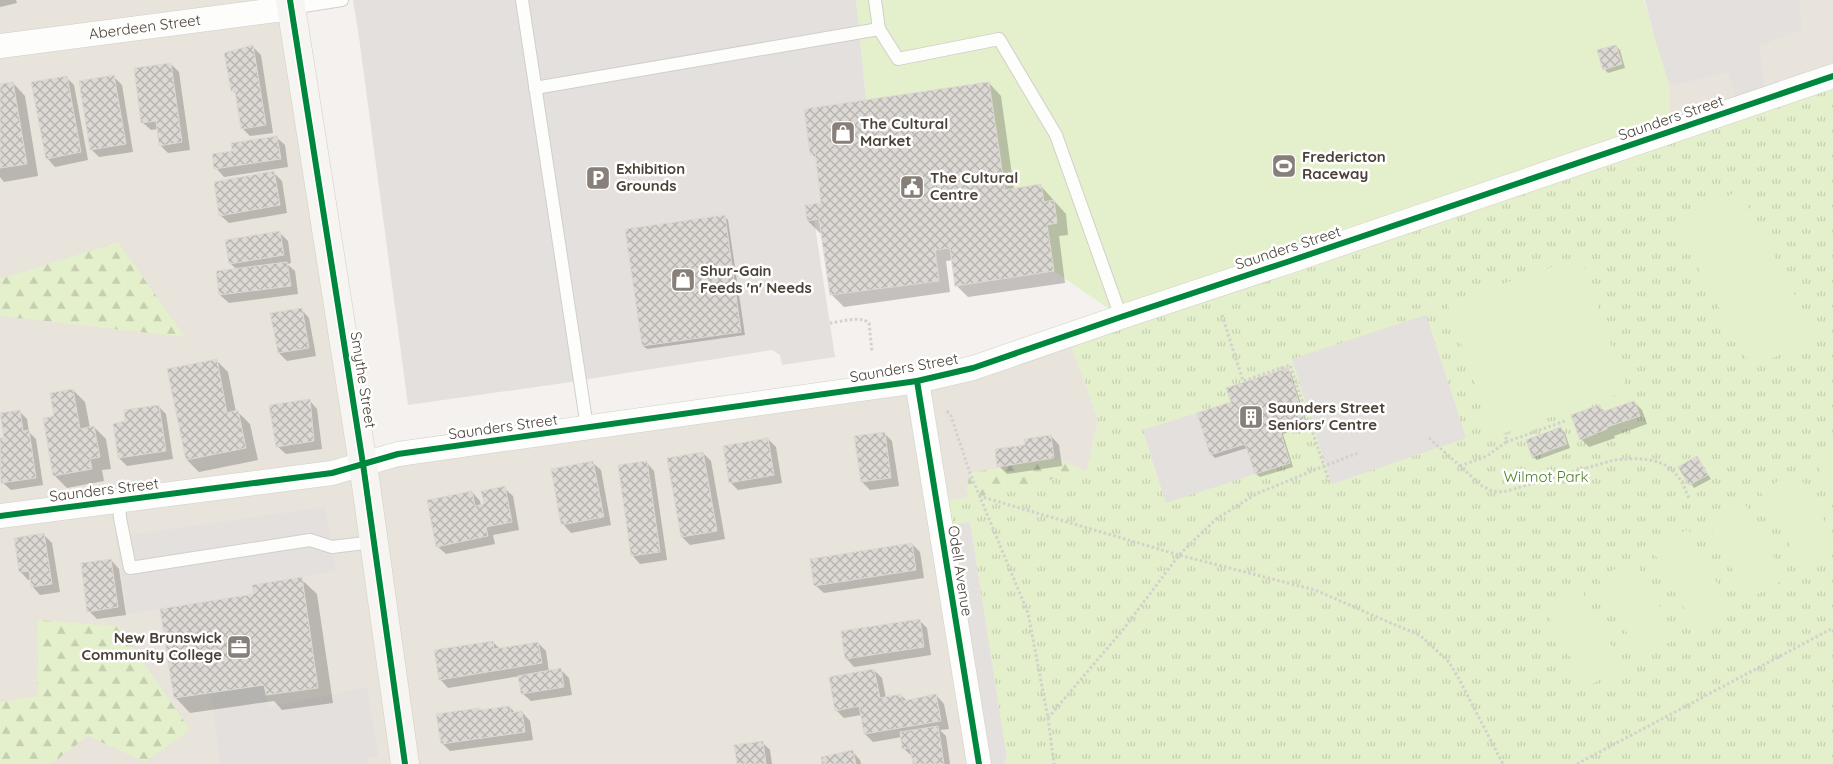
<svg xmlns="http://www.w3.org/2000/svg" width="1833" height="764" font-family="Quicksand,sans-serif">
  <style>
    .residential { fill: #e8e3db }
    .forest { fill: url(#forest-firs) }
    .park { fill: url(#park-tufts) }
    .garden { fill: #e4efcc }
    .parking { fill: #e3e0dd; fill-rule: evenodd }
    .shadow { fill: #0003 }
    .building { fill: url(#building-cross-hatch); stroke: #ddd8d3 }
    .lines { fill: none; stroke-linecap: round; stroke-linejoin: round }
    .service-casing { stroke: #d2cfcb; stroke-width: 14 }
    .minor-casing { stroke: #d2cfcb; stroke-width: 25 }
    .secondary-casing { stroke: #d4cec4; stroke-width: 29 }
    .path { stroke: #d3d1cc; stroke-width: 3; stroke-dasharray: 2.5 2.5; stroke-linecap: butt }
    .service { stroke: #fdfdfc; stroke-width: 12 }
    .minor { stroke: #fdfdfc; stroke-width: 24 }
    .secondary { stroke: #f7f5f1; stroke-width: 28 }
    .cycleway-casing { stroke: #fff; stroke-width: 9 }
    .cycleway { stroke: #00873e; stroke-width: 6 }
    .labels { text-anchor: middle; stroke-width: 5; stroke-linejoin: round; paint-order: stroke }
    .street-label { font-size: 15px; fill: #4c4238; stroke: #fff }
    .poi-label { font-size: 15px; font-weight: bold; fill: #4c4238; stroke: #fff; text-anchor: start }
    .park-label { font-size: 15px; fill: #4d7f23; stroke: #fff }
  </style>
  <defs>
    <pattern id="forest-firs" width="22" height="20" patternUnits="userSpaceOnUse" patternTransform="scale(1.25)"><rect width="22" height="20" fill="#e4efcc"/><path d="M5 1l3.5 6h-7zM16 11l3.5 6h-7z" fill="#c5ceb0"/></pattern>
    <pattern id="park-tufts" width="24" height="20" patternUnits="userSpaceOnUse" patternTransform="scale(1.25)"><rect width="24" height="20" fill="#e4efcc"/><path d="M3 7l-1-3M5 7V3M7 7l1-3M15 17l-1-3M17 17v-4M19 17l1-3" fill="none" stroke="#c5ceb0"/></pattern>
    <pattern id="building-cross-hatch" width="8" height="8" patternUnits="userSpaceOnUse" patternTransform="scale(1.25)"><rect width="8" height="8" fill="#dcd8d4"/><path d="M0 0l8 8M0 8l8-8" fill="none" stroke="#b5b1ad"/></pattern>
  </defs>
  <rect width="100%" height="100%" fill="#f4f1ee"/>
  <g class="residential">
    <polygon points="0,0 290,0 364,464 799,397 1068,335 1098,420 1087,471 979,496 936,503 979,764 0,764"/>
    <polygon points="1645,0 1833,0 1833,76 1670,132 1655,39"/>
  </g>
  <g class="forest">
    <polygon points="118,242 185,337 0,316 0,279"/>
    <polygon points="1054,458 1087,471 979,510 966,491 970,473"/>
    <polygon points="38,620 118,626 190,730 145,762 88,736 54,762 46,764 0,764 0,702 37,696"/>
  </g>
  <polygon class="park" points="1833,76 1833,764 1003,764 1007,758 970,522 939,526 936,502 979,496 1087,471 1098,420 1068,335"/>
  <g class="garden">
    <polygon points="856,0 1644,0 1655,39 1670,86 1670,132 1121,317 1054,271 1047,225 1053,200 1044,202 1041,184 1005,190 989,82 866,100"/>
    <polygon points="1739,190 1816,335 1752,369 1675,225"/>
    <polygon points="1581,257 1627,391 1493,437 1447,303"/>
    <polygon points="1833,451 1833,496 1815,461"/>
    <polygon points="1797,471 1833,538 1833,554 1803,570 1760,491"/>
    <polygon points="1743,500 1785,579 1748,599 1706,520"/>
    <polygon points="1688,529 1731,609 1695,629 1652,549"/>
    <polygon points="1634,559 1677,638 1640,658 1598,578"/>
    <polygon points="1580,588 1623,667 1586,687 1544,608"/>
  </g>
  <g class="parking">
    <path d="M 353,0 L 856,0 L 866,100 L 804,109 L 810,153 L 815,153 L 821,203 L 805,205 L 807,221 L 814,220 L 835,357 L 782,365 L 780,355 L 772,350 L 557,384 L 408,405 L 359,37 ZM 725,215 L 741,331 L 642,346 L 625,229 Z"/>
    <polygon points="1645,0 1799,0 1802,29 1759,46 1766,98 1739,107 1728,72 1670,86 1655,39"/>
    <polygon points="1426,315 1466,438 1332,484 1292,359"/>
    <polygon points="1197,413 1210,455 1245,444 1255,474 1166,503 1143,430"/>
    <polygon points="325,507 336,571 252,585 254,594 127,614 116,537"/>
    <polygon points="970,522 1007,758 1003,764 979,764 939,526"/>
    <polygon points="264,685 268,707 367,687 378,756 367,758 368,764 220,764 211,692"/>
  </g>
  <g class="shadow">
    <polygon points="0,0 16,0 17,3 0,7"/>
    <polygon points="1616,46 1620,50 1625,68 1608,73 1604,69"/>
    <polygon points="253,47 261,55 273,133 250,136 242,128 237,95 233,91"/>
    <polygon points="171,64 179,72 190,150 168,153 160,145 158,129 151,130 142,122"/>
    <polygon points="66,77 74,85 88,160 55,167 47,158"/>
    <polygon points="114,77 122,85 133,152 99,157 91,149"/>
    <polygon points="13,83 25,96 38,176 4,182 0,177 0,86"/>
    <polygon points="989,83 1001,96 1014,189 1041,186 1066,214 1068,235 1059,236 1065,283 968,297 956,285 953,260 946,261 950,292 844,307 831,294 822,233 820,233 808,221 806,206 823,204 817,159 811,153"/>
    <polygon points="276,137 285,145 288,167 224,177 216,168 233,152"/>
    <polygon points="274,173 282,181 287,213 229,223 220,215"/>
    <polygon points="724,216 728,220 745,335 647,349 643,346"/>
    <polygon points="280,233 288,241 291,263 287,264 295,271 298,294 229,303 220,295 218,272 237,270 230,263"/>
    <polygon points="301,309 309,318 316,356 287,361 279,353"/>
    <polygon points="216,360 228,372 236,412 238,412 250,424 258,460 199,472 187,460"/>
    <polygon points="1288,369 1291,373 1308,426 1283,434 1293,467 1260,477 1256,474 1247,448 1215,458 1211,454 1233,402"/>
    <polygon points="73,390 85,402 90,428 94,427 106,439 111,469 102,470 104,481 67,488 55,476 45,419 56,417"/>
    <polygon points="309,400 317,409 322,449 286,454 277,446"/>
    <polygon points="1634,402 1642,410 1647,424 1614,436 1615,438 1589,447 1581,439 1599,406 1605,412"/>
    <polygon points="158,406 166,414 173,459 127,466 119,458 114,425 127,423"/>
    <polygon points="19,411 27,419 29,432 36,439 43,485 11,490 2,482 0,467 0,439 5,439"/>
    <polygon points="1561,429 1565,433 1570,448 1537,460 1533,456"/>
    <polygon points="884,433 892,441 899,486 870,490 862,482"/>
    <polygon points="1051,436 1059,445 1062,466 1007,474 999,466"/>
    <polygon points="768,439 776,447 782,483 738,490 730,482"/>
    <polygon points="703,453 711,461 725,539 690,545 682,537"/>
    <polygon points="1697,458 1711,479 1694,488 1680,467"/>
    <polygon points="592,462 601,470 611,525 571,533 563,524"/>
    <polygon points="646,462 654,471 667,560 640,564 632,555"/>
    <polygon points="504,488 513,496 519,530 493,535 495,544 446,554 437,546 472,492 480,501 481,506 485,505"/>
    <polygon points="44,535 52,543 60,592 40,595 32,586 31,579 28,580 20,571"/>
    <polygon points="912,544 920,552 924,578 824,593 815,585"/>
    <polygon points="111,560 119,569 126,615 97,619 89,611"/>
    <polygon points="301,579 317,594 333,703 282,710 274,701 190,713 175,697 255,596"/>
    <polygon points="919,620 927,628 931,655 854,667 846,658"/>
    <polygon points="493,642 500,649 538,643 546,651 549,672 561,670 569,678 572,695 531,701 522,693 520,676 448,688 440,679"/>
    <polygon points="874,670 882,678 886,698 901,695 907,701 936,695 944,704 949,729 940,730 946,736 950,764 914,764 912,756 903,748 902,737 873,742 865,734 861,715 844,718 836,710"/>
    <polygon points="510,707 515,713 522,712 530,721 533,740 450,751 442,743 479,709 481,712"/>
    <polygon points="762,742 770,750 772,764 738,764"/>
    <polygon points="852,751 860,760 861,764 824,764"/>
  </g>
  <g class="building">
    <polygon points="253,45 266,125 241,129 235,91 231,91 224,53"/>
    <polygon points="1616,45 1622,64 1603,70 1597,50"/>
    <polygon points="171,63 182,142 159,146 156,121 141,123 134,68"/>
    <polygon points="114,75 126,144 90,150 79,81"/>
    <polygon points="67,76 81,152 46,159 31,82"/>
    <polygon points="13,82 27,164 0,168 0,84"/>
    <polygon points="989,82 1005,190 1041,184 1044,202 1054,200 1057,223 1047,225 1054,271 955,286 950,248 935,250 939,281 830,295 819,219 807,221 805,205 821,203 815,153 810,154 804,109"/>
    <polygon points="277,136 281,159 214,169 212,154 232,151 231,143"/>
    <polygon points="274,171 280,205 219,216 214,182"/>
    <polygon points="725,215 741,332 642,346 625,229"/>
    <polygon points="280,231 284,255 229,264 225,240"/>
    <polygon points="287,262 291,286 219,295 216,271"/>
    <polygon points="302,308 309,348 278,353 270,313"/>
    <polygon points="217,359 227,413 238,410 246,448 186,460 167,369"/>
    <polygon points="1288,368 1305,422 1280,430 1290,463 1255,474 1245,444 1210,455 1197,413 1231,402 1226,388"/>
    <polygon points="73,389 80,429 94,426 100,457 90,459 92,469 53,476 43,418 54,416 50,393"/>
    <polygon points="310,399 314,441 276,447 269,405"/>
    <polygon points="1634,401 1640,416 1607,427 1607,429 1580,440 1571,415 1599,405 1602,412"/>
    <polygon points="159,405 166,451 118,458 113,424 125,421 124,410"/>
    <polygon points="20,410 23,431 29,430 36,478 1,483 0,438 4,438 0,413"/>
    <polygon points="1561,427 1567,444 1532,457 1526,440"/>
    <polygon points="885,432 891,478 861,482 854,436"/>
    <polygon points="1051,435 1054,458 997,467 995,449 1025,445 1024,439"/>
    <polygon points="768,438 774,475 729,483 723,446"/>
    <polygon points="703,452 717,531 681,537 667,458"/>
    <polygon points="1697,456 1708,475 1689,485 1678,467"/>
    <polygon points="593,461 604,517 561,525 551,469"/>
    <polygon points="647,461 660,552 631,556 618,465"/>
    <polygon points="505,486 512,522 486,527 488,536 436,547 427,500 472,491 475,506 484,504 481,491"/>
    <polygon points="44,533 52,584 31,587 29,571 19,572 14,538"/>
    <polygon points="912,543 916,570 814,586 810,559"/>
    <polygon points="111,559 118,607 87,612 81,563"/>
    <polygon points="302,577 318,688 266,695 264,685 174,698 160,609 254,594 252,585"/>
    <polygon points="920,619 924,647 845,659 841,631"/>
    <polygon points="493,641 494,649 538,642 542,663 439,680 434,650"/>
    <polygon points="561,668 564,687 521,694 518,676"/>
    <polygon points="874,669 880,698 901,694 903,701 936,694 941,721 864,734 859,706 835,711 829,677"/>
    <polygon points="510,706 511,713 522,711 525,732 441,744 436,714 479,708 479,710"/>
    <polygon points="938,726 944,764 913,764 910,748 902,749 900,732"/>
    <polygon points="763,741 766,764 737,764 734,745"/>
    <polygon points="853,750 856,764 822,764 821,757"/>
  </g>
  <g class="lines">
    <defs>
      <g id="service">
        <polyline points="522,0 587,427"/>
        <polyline points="291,8 342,0"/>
        <polyline points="879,29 898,59 999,39 1056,135 1121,317"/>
        <polyline points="535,88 879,29 875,0"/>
        <polyline points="119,500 120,518 130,568 310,540 332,547 373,542"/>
      </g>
      <g id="minor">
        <path id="s1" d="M 0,46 L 291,8"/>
        <polyline points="917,381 979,764"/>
        <polyline points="0,516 332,473 398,454 917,381 973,368 1121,317 1290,261 1833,76"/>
      </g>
      <polyline id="secondary" points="290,0 363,464 405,764"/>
    </defs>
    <use href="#service" class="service-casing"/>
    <use href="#minor" class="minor-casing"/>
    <use href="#secondary" class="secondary-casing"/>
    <g class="path">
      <polyline points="1222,315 1243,381 1290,365 1329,481"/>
      <path d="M 830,323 C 841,322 860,315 869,323 L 872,352"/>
      <polyline points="947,411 951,416 970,473 1028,613 1048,718 1054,764"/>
      <path d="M 1429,438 L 1482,486 L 1492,491 L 1503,492 L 1614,460 C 1638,458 1664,456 1679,478 C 1684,484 1686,493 1690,500"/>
      <polyline points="1506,442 1565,421"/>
      <polyline points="1460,466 1487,456 1506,442 1506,433"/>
      <polyline points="979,496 1179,555 1315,590 1421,636 1449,662 1459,679 1503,764"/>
      <polyline points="1048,718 1122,631 1179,555 1216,519 1256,494 1324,466 1358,453"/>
      <polyline points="1577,764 1833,628"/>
    </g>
    <use href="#service" class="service"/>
    <use href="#minor" class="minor"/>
    <use href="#secondary" class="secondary"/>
    <defs>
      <g id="cycleway">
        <polyline points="290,0 363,464 405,764"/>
        <polyline points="917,381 979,764"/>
        <polyline points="0,516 332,473 398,454 917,381 973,368 1121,317 1290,261 1833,76"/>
      </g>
    </defs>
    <use href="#cycleway" class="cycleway-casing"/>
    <use href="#cycleway" class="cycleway"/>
  </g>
  <defs>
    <symbol id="shop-square" viewBox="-11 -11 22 22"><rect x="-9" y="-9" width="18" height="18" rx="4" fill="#877f78" stroke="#fff"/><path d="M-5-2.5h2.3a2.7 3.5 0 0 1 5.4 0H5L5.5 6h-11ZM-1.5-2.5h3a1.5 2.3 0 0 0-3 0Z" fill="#fff"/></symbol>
    <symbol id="stadium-square" viewBox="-11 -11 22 22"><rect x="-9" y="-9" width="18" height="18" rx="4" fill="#877f78" stroke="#fff"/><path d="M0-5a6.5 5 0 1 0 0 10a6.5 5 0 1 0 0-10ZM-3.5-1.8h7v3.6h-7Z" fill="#fff"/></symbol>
    <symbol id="parking-square" viewBox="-11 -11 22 22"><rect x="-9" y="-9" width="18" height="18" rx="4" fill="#877f78" stroke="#fff"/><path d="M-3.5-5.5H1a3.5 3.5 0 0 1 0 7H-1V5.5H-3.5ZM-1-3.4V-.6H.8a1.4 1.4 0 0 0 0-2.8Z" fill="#fff"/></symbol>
    <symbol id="civic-square" viewBox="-11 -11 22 22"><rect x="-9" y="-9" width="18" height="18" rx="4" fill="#877f78" stroke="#fff"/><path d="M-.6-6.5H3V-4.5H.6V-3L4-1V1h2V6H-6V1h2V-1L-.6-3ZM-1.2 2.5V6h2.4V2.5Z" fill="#fff"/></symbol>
    <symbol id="building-square" viewBox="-11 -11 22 22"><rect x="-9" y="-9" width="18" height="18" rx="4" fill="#877f78" stroke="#fff"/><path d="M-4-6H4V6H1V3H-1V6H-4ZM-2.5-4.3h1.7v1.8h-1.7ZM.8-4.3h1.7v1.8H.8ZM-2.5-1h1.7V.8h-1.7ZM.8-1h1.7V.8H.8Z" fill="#fff"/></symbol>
    <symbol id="office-square" viewBox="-11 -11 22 22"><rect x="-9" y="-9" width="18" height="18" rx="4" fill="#877f78" stroke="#fff"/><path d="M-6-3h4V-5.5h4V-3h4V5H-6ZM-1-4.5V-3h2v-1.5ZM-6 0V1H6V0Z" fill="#fff"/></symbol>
  </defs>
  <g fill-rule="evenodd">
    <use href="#shop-square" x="829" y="119" width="28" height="28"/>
    <use href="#stadium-square" x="1270" y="152" width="28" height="28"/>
    <use href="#parking-square" x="584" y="164" width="28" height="28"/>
    <use href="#civic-square" x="898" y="173" width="28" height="28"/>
    <use href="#shop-square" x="669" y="266" width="28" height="28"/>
    <use href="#building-square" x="1237" y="403" width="28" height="28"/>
    <use href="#office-square" x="225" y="633" width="28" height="28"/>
  </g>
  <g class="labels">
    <g class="street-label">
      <text dy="5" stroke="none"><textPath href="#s1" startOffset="146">Aberdeen Street</textPath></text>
      <text transform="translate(1671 118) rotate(-19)" y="5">Saunders Street</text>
      <text transform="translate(1288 248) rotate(-18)" y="5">Saunders Street</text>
      <text transform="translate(904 368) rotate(-10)" y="5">Saunders Street</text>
      <text transform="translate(363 380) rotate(81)" y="5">Smythe Street</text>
      <text transform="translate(503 427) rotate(-8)" y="5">Saunders Street</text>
      <text transform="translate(104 490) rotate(-7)" y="5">Saunders Street</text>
      <text transform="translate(960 571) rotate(81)" y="5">Odell Avenue</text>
    </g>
    <g class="poi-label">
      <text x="860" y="129">The Cultural<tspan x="860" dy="17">Market</tspan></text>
      <text x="1302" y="162">Fredericton<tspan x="1302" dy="17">Raceway</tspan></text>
      <text x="616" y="174">Exhibition<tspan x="616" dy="17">Grounds</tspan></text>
      <text x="930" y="183">The Cultural<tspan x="930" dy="17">Centre</tspan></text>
      <text x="700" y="276">Shur-Gain<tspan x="700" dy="17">Feeds 'n' Needs</tspan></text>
      <text x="1268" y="413">Saunders Street<tspan x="1268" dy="17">Seniors' Centre</tspan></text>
      <text x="222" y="643" text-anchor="end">New Brunswick<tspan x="222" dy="17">Community College</tspan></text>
    </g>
    <g class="park-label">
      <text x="1546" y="482">Wilmot Park</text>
    </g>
  </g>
</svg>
